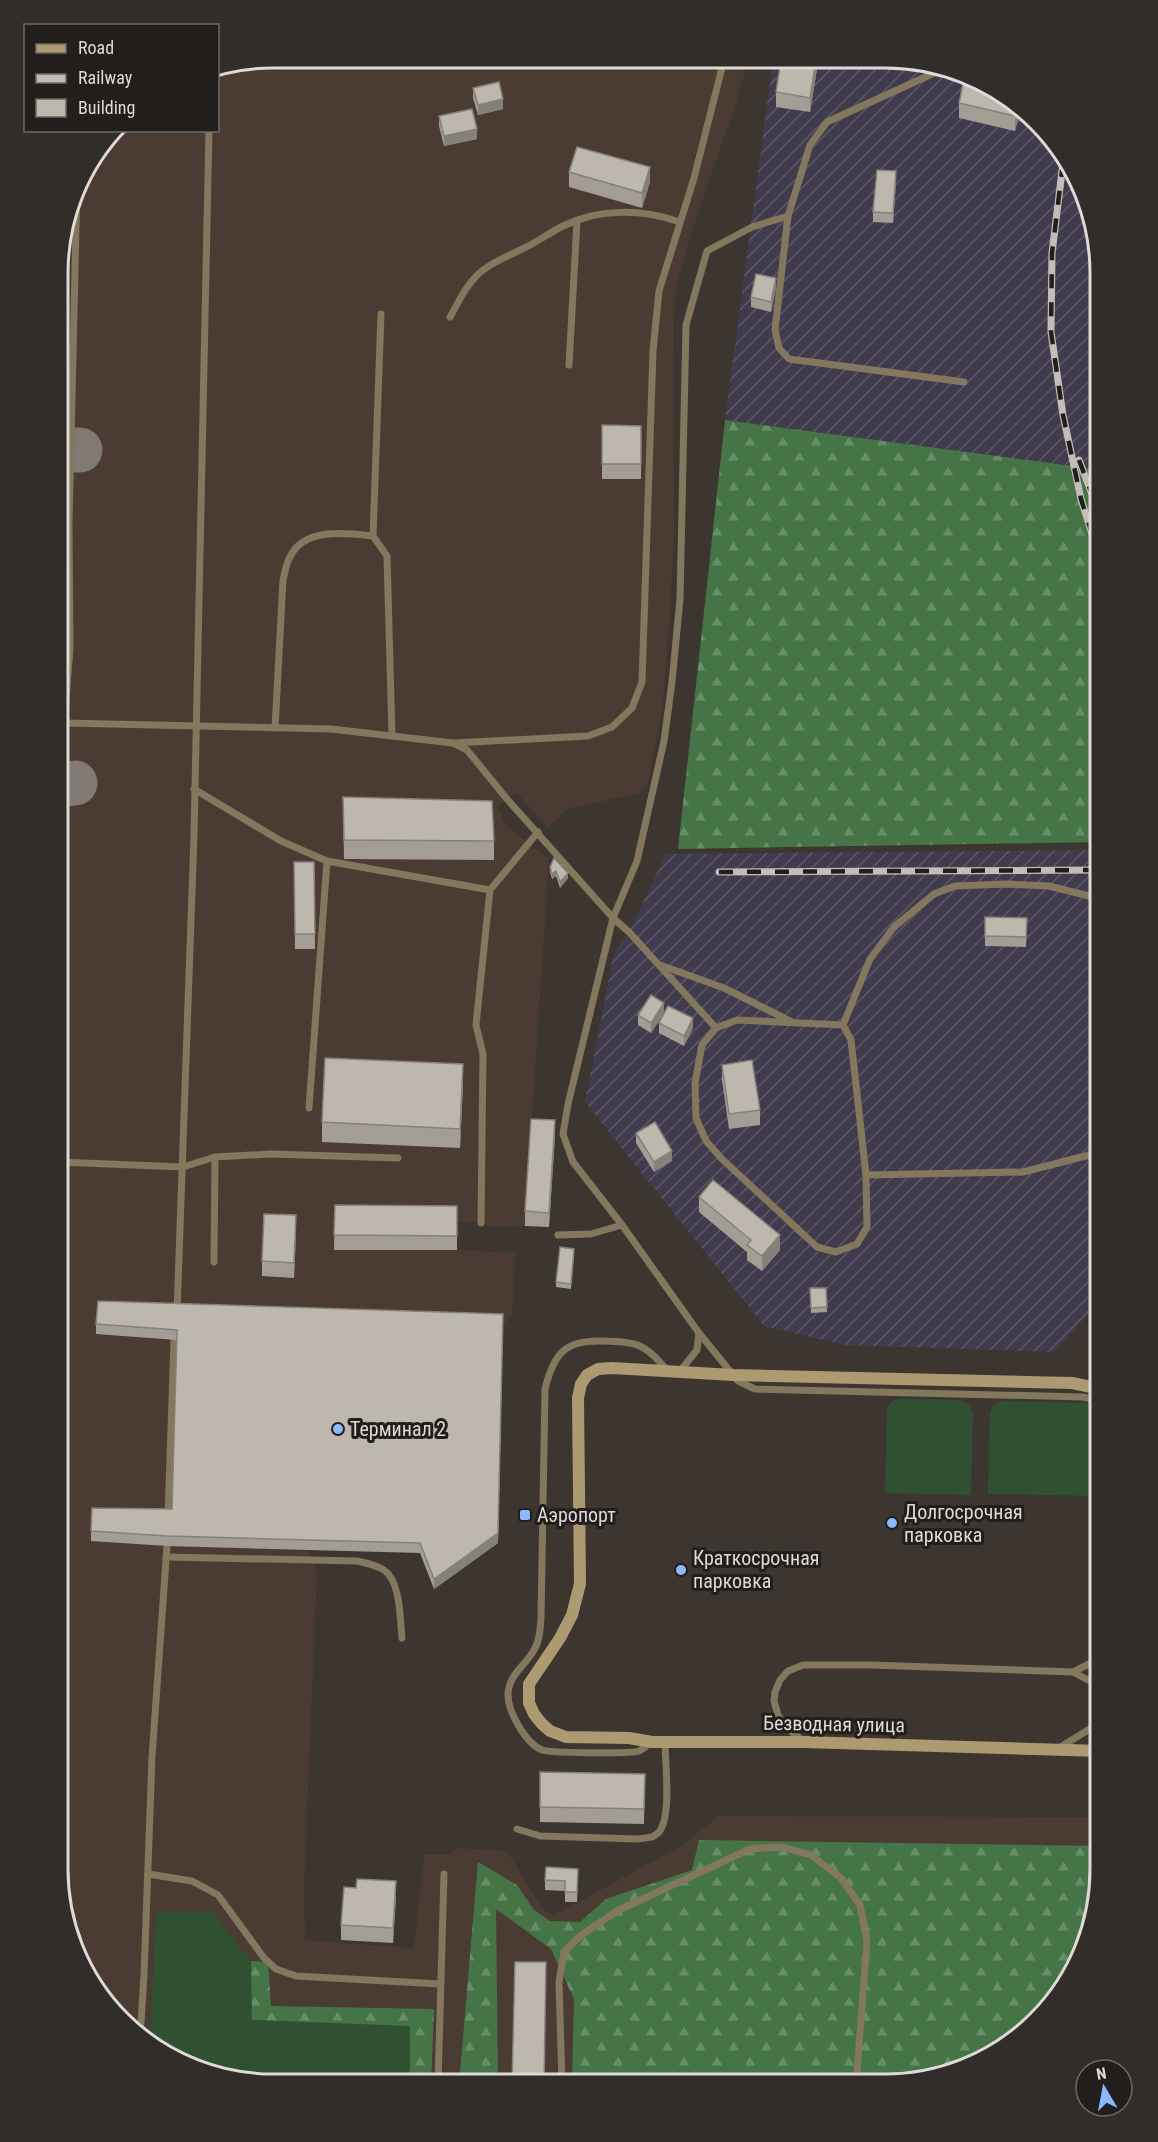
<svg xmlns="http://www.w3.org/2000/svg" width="1158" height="2142" font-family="'Roboto Condensed',sans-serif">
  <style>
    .built { fill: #4a3c32 }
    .industrial { fill: url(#industrial-furrows) }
    .grass { fill: #305131 }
    .forest { fill: url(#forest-firs) }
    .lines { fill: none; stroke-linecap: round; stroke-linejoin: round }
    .taxiway { stroke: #807974; stroke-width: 45 }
    .service { stroke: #83775d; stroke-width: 7 }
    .secondary { stroke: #ae9a71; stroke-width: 12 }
    .rail-casing { stroke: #c3bdb9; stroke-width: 7 }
    .rail { stroke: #211e1b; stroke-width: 4.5; stroke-dasharray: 14; stroke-linecap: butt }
    .wall { fill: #a39d95 }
    .shaded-wall { fill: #858079 }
    .building { fill: #beb7ad; stroke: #858079; stroke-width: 1.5 }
    .poi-dot { fill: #8cb9fc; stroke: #211e1b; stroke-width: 2 }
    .labels { text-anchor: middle; stroke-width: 6; stroke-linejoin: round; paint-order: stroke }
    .poi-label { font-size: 20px; fill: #dfdad6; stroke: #211e1b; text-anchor: start }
    .street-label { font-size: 20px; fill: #dfdad6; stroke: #211e1b }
    .rim { fill: none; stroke: #dfdad6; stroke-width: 3 }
  </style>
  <defs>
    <pattern id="industrial-furrows" width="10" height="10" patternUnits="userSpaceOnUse" patternTransform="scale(1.5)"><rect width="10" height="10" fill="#413c4d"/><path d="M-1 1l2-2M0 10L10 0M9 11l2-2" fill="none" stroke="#5c5866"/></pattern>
    <pattern id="forest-firs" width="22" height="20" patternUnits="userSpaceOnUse" patternTransform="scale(1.5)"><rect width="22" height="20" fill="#457546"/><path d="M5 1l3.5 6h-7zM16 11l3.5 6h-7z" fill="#688e69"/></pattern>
  </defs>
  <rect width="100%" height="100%" fill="#3d352f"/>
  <polygon class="built" points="272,57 748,60 737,100 690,237 676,289 673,319 674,536 670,615 662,712 647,787 640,793 567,809 548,828 516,792 497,807 506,825 549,859 525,1226 491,1227 481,1223 457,1221 457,1250 515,1253 512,1317 503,1324 498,1543 434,1589 420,1553 308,1549 317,1574 304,1884 305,1940 414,1948 424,1855 450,1855 457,1848 507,1851 544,1911 553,1916 681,1846 719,1816 1101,1817 1101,1884 1085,1952 1056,2001 1006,2049 955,2074 886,2085 244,2083 177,2063 131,2032 68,1939 57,1870 59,244 79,177 115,131 218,130 218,68"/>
  <g class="industrial">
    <polygon points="773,60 928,61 1028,111 1090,203 1101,272 1101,419 1096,469 725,420"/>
    <polygon points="1101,850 1101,1299 1054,1352 846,1345 764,1326 585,1102 613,958 622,940 629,932 666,854"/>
  </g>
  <g class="grass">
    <polygon points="899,1399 960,1400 968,1404 973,1412 971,1495 885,1493 887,1410 891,1402"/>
    <polygon points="1001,1401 1088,1403 1101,1408 1101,1496 988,1494 990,1413 993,1406"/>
    <polygon points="213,1912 251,1961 253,2020 410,2026 410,2084 244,2083 177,2063 150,2045 156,1913"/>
  </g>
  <g class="forest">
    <polygon points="1101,419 1101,842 678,849 725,420 1096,469"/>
    <polygon points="699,1840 1101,1846 1101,1884 1085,1952 1056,2001 1006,2049 955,2074 886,2085 572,2084 574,1999 551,1949 496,1909 498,2084 459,2084 478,1862 517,1885 534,1910 550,1921 580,1922 606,1899 692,1870"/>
    <polygon points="251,1961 268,1962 271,2006 434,2009 431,2084 410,2084 410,2026 252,2020"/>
  </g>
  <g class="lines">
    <g class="taxiway">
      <polyline points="71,450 80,450"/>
      <polyline points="58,785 75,783"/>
    </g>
    <g class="service">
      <polyline points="943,69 827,122 810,145 788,216 752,227 707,251 686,325 680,599 672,682 664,741 637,861 613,918 568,1104 563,1134 573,1162 622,1225 699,1333 738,1381 755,1389 1083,1397 1101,1401"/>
      <polyline points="788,216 775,330 779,348 789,359 964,382"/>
      <polyline points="63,230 75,231"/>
      <polyline points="381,314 373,536 387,556 392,736"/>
      <path d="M 450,317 C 457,305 463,291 472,281 C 484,265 505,258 522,249 C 536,243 549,233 563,226 C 599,208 642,209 680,222"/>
      <polyline points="569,365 577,221"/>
      <polyline points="64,723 331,729 453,743 467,750 507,799 613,918 629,932 716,1028"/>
      <path d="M 275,728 L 283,580 C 285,573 286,563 290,557 C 304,527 347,533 373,536"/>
      <polyline points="453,743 588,736 612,727 632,708 642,682 653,351 659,291 694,178 724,60"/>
      <polyline points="194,789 281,841 327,861 490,890"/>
      <polyline points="660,965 724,988 790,1021"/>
      <polyline points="58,974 62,884 64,723 70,649 69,524 77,185"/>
      <polygon points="737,1020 843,1025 851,1040 866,1175 867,1227 857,1244 836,1252 817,1247 722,1159 706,1141 696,1118 695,1083 702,1045 716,1028"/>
      <polyline points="843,1025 870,959 894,927 934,894 955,886 1006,884 1049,886 1101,899"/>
      <polyline points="309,1108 327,861"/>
      <polyline points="58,1162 183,1167 215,1157"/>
      <polyline points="866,1175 1023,1172 1101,1152"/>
      <polyline points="481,1223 483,1054 476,1025 490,890 538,832"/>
      <polyline points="558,1235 591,1234 622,1225"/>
      <polyline points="214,1262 215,1157 271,1154 398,1158"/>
      <polyline points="177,1312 194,836 209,130"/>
      <polyline points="680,1371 697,1350 699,1333"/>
      <polyline points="168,1516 174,1340"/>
      <path d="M 166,1557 L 357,1561 C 367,1563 376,1565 384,1570 C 401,1582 400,1620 402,1638"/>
      <polyline points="1090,1664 1101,1670"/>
      <polyline points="1073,1672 1090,1681 1101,1693"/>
      <polyline points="803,1741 786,1727 778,1715 774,1701 775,1692 780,1680 788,1671 803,1665 871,1665 1073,1672 1101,1658"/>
      <path d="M 650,1743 C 647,1746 643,1749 639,1751 C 630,1754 550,1753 542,1750 C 525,1743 507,1710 508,1693 C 510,1673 526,1665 534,1650 C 540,1641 540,1629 541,1619 L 545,1389 C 554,1353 565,1340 602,1341 C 639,1342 643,1343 667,1370"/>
      <polyline points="1059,1748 1101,1722"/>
      <path d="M 517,1829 L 540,1836 L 637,1839 C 645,1838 653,1839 659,1832 C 672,1816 665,1763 665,1742"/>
      <polyline points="148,1874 192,1881 218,1895 264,1958 276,1969 296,1976 440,1984"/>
      <polyline points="140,2038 144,1975 152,1757 167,1546"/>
      <polyline points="438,2084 444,1874"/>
      <polyline points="562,2084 559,1982 564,1952 580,1936 617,1911 750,1849 782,1847 811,1855 841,1878 860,1905 867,1941 856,2085"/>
    </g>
    <polyline class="secondary" points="1101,1751 804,1742 652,1742 629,1738 566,1737 550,1731 542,1724 534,1714 529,1703 529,1684 560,1638 572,1615 580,1584 578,1398 581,1384 587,1375 598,1369 612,1368 733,1375 1072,1383 1101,1389"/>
    <defs>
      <g id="rail">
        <polyline points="1063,163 1052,253 1051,332 1063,415 1081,499 1101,562"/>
        <polyline points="1079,460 1101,518"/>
        <polyline points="719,872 1101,870"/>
      </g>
    </defs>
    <use href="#rail" class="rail-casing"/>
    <use href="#rail" class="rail"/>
  </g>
  <g class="wall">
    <polygon points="817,60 817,69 810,112 776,107 776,92"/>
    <polygon points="473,88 503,109 478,115 473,98"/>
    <polygon points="959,103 1021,107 1015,131 959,118"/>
    <polygon points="439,116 477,139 444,146 439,126"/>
    <polygon points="569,172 650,182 642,208 569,187"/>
    <polygon points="896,181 893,223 873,222 873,212"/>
    <polygon points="776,288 771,312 751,307 751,297"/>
    <polygon points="602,425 641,426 641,479 602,479"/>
    <polygon points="343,797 494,841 494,860 344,859"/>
    <polygon points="294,862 314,862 315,949 295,949"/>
    <polygon points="550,867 568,878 560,888 556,876 552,879 550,872"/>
    <polygon points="1027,918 1026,947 985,946 985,936"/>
    <polygon points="664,1013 651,1033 638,1025 638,1015"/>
    <polygon points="659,1023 693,1028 684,1046 659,1033"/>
    <polygon points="722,1065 760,1110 760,1125 729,1129 722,1080"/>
    <polygon points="463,1084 460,1148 322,1142 322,1122"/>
    <polygon points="636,1133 672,1161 654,1172 636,1143"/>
    <polygon points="555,1135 549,1227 525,1226 525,1211"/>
    <polygon points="699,1197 780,1250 762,1271 747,1260 747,1252 699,1212"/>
    <polygon points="335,1205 457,1206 457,1250 334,1250"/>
    <polygon points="296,1230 294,1278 262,1276 262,1261"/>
    <polygon points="574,1254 571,1289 556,1287 556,1282"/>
    <polygon points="810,1288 826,1288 827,1312 811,1313"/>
    <polygon points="503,1314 498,1543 434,1589 420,1553 167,1546 91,1541 91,1531 172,1509 177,1340 96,1334 96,1324"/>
    <polygon points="540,1772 645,1774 644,1824 540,1822"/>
    <polygon points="578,1879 577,1902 565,1902 565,1891 545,1890 545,1880"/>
    <polygon points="396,1896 393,1943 341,1940 341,1925"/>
  </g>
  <g class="shaded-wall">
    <polygon points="816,60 817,60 817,69 810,112 810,98"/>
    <polygon points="503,99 503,109 478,115 478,105"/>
    <polygon points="1018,105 1021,107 1015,131 1015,116"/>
    <polygon points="477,129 477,139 444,146 444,136"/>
    <polygon points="650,167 650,182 642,208 642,193"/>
    <polygon points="896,171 896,181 893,223 893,213"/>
    <polygon points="776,278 776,288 771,312 771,302"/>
    <polygon points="556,871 556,876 552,879 552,874"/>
    <polygon points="568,873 568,878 560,888 560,882"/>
    <polygon points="664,1003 664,1013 651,1033 651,1023"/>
    <polygon points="693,1018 693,1028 684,1046 684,1036"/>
    <polygon points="463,1064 463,1084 460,1148 460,1129"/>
    <polygon points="555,1120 555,1135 549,1227 549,1213"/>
    <polygon points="672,1151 672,1161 654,1172 654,1162"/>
    <polygon points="296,1215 296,1230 294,1278 294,1263"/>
    <polygon points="780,1235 780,1250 762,1271 762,1256"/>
    <polygon points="503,1314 498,1543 434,1589 434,1579"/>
    <polygon points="396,1881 396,1896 393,1943 393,1928"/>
  </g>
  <g class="building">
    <polygon points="781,60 816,60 810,98 776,92"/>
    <polygon points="964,79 1018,105 1015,116 959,103"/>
    <polygon points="499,82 503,99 478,105 473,88"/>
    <polygon points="472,109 477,129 444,136 439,116"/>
    <polygon points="577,147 650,167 642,193 569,172"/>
    <polygon points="877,170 896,171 893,213 873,212"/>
    <polygon points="756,274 776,278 771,302 751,297"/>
    <polygon points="602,425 641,426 641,464 602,464"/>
    <polygon points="343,797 492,801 494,841 344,840"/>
    <polygon points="554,858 568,873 560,882 556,871 552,874 550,867"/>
    <polygon points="294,862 314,862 315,934 295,934"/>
    <polygon points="985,917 1027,918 1026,937 985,936"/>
    <polygon points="651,995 664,1003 651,1023 638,1015"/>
    <polygon points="668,1006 693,1018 684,1036 659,1023"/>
    <polygon points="325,1058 463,1064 460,1129 322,1122"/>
    <polygon points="752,1060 760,1110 729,1114 722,1065"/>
    <polygon points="531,1119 555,1120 549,1213 525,1211"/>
    <polygon points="655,1122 672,1151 654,1162 636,1133"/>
    <polygon points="713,1180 780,1235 762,1256 747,1245 751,1240 699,1197"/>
    <polygon points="335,1205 457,1206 457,1236 334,1235"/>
    <polygon points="264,1214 296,1215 294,1263 262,1261"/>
    <polygon points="560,1247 574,1249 571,1284 556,1282"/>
    <polygon points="810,1288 826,1288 827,1307 811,1308"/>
    <polygon points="98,1301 503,1314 498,1533 434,1579 420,1543 167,1536 91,1531 92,1508 172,1509 177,1330 96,1324"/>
    <polygon points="540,1772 645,1774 644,1809 540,1807"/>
    <polygon points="546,1867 578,1869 577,1892 565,1892 565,1881 545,1880"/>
    <polygon points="357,1879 396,1881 393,1928 341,1925 344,1887 356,1888"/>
    <polygon points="515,1962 546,1962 544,2084 512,2084"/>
  </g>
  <g class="poi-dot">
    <circle cx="338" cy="1429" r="6"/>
    <rect x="519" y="1509" width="12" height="12" rx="3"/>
    <circle cx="892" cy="1523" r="6"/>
    <circle cx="681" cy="1570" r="6"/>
  </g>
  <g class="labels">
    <g class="poi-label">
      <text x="350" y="1436">Терминал 2</text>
      <text x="904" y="1519">Долгосрочная<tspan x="904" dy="23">парковка</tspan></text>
      <text x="537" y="1522">Аэропорт</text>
      <text x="693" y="1565">Краткосрочная<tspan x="693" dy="23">парковка</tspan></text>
    </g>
    <g class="street-label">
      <text transform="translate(834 1724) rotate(1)" y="7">Безводная улица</text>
    </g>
  </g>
  <path d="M0 0H1158V2142H0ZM273 68H885A205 205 0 0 1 1090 273V1869A205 205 0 0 1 885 2074H273A205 205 0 0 1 68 1869V273A205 205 0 0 1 273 68Z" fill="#302d2a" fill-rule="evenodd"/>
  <path class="rim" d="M273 68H885A205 205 0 0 1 1090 273V1869A205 205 0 0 1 885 2074H273A205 205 0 0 1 68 1869V273A205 205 0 0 1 273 68Z"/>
  <rect x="24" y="24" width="195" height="108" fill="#211e1b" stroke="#6d6966" stroke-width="1.5"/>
  <rect x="36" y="44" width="30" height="9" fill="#ae9a71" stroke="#6d6966" stroke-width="1.5"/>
  <text x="78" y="54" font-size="18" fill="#dfdad6">Road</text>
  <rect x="36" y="74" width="30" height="9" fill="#c3bdb9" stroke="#6d6966" stroke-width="1.5"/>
  <text x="78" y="84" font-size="18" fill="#dfdad6">Railway</text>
  <rect x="36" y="99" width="30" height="18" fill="#beb7ad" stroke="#6d6966" stroke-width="1.5"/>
  <text x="78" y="114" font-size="18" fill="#dfdad6">Building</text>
  <g transform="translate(1104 2088) rotate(350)"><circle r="28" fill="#211e1b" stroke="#6d6966" stroke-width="1.5"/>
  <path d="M0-4.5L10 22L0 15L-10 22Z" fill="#8cb9fc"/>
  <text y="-9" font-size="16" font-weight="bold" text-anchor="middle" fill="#dfdad6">N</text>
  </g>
</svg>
